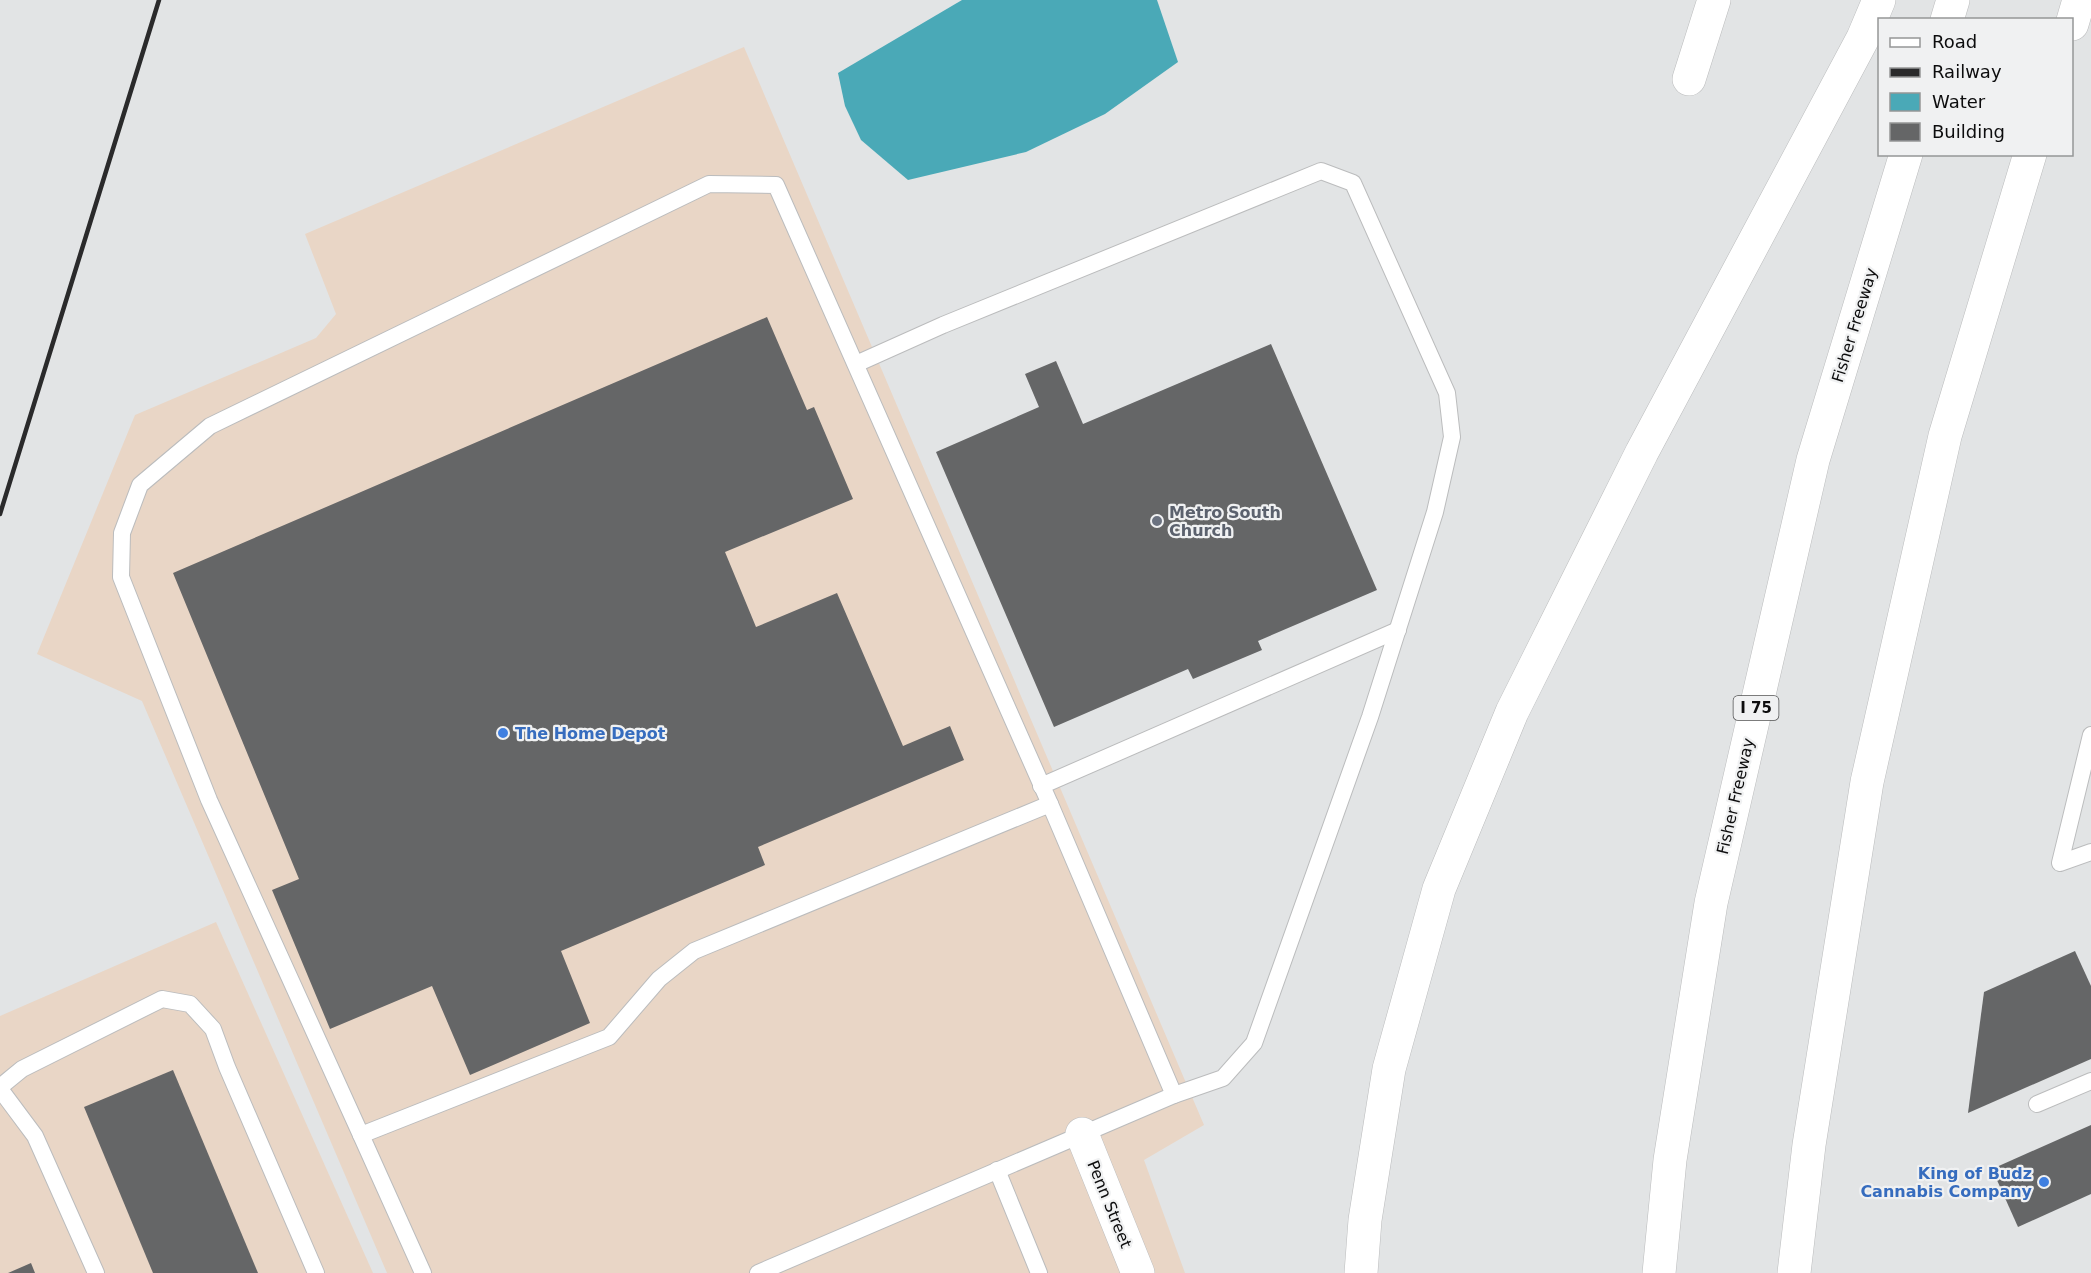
<svg xmlns="http://www.w3.org/2000/svg" width="2091" height="1273" font-family="'DejaVu Sans',sans-serif">
  <style>
    .commercial { fill: #e9d6c6 }
    .water { fill: #4aa9b7 }
    .building { fill: #656667 }
    .lines { fill: none; stroke-linecap: round; stroke-linejoin: round }
    .service-casing { stroke: #bbbcbd; stroke-width: 18 }
    .minor-casing { stroke: #bbbcbd; stroke-width: 34 }
    .motorway-casing { stroke: #bbbcbd; stroke-width: 34 }
    .service { stroke: #fff; stroke-width: 16 }
    .minor { stroke: #fff; stroke-width: 33 }
    .motorway { stroke: #fff; stroke-width: 33 }
    .rail { stroke: #2a2a2b; stroke-width: 4.5 }
    .worship-dot { fill: #6b7280; stroke: #f0f1f2; stroke-width: 2 }
    .shop-dot { fill: #3f7fe0; stroke: #f0f1f2; stroke-width: 2 }
    .labels { text-anchor: middle; stroke-width: 4.5; stroke-linejoin: round; paint-order: stroke }
    .shield { fill: #f0f1f2; stroke: #515152; stroke-width: 1.5 }
    .shield-label { font-size: 15px; font-weight: bold; fill: #0d0d0e }
    .street-label { font-size: 16px; fill: #0d0d0e; stroke: #f0f1f2 }
    .worship-label { font-size: 16px; font-weight: bold; fill: #5b616d; stroke: #f0f1f2; text-anchor: start }
    .shop-label { font-size: 16px; font-weight: bold; fill: #366cbe; stroke: #f0f1f2; text-anchor: start }
  </style>
  <rect width="100%" height="100%" fill="#e2e4e5"/>
  <g class="commercial">
    <polygon points="744,47 1204,1125 1144,1160 1185,1273 387,1273 142,701 37,654 135,415 316,338 336,314 305,234"/>
    <polygon points="216,922 373,1273 0,1273 0,1016"/>
  </g>
  <polygon class="water" points="962,0 1157,0 1178,62 1105,114 1026,152 908,180 861,140 845,106 838,73"/>
  <g class="building">
    <polygon points="767,317 807,410 814,407 853,499 725,552 756,627 837,593 903,746 950,726 964,760 758,847 765,865 561,951 590,1023 470,1075 432,986 330,1029 272,890 299,879 173,573"/>
    <polygon points="1271,344 1377,590 1258,641 1262,650 1193,679 1188,669 1054,727 936,452 1039,407 1025,374 1056,361 1083,424"/>
    <polygon points="2075,951 2091,986 2091,1059 1968,1113 1984,992"/>
    <polygon points="173,1070 258,1273 153,1273 84,1107"/>
    <polygon points="2091,1125 2091,1194 2018,1227 1992,1169"/>
    <polygon points="31,1263 35,1273 8,1273"/>
  </g>
  <g class="lines">
    <defs>
      <g id="service">
        <polyline points="856,364 943,325 1321,171 1353,183 1447,393 1452,437 1435,512 1370,717 1254,1043 1223,1078 1174,1095"/>
        <polyline points="2091,735 2060,863 2091,852"/>
        <polyline points="1041,786 1398,630"/>
        <polyline points="0,1087 22,1069 162,999 190,1004 213,1029 227,1067 316,1273"/>
        <polyline points="0,1089 35,1136 96,1273"/>
        <polyline points="2037,1104 2091,1081"/>
        <polyline points="361,1135 209,800 121,577 122,533 140,485 210,426 709,184 776,185 1050,804"/>
        <polyline points="997,1170 1039,1273"/>
        <polyline points="423,1273 361,1135 609,1037 659,979 694,951 1050,804 1174,1095 758,1273"/>
      </g>
      <g id="minor">
        <polyline points="1689,79 1714,0"/>
        <polyline points="1082,1134 1138,1273"/>
      </g>
      <g id="motorway">
        <polyline points="1947,20 1953,0"/>
        <polyline points="2072,24 2079,0"/>
        <polyline points="1361,1273 1365,1220 1389,1069 1439,889 1512,712 1642,452 1863,38 1879,0"/>
        <polyline points="1659,1273 1670,1160 1711,903 1813,460 1906,154"/>
        <polyline points="1794,1273 1809,1145 1867,782 1945,436 2030,154"/>
      </g>
    </defs>
    <use href="#service" class="service-casing"/>
    <use href="#minor" class="minor-casing"/>
    <use href="#motorway" class="motorway-casing"/>
    <use href="#service" class="service"/>
    <use href="#minor" class="minor"/>
    <use href="#motorway" class="motorway"/>
    <polyline class="rail" points="0,514 159,0"/>
  </g>
  <circle class="worship-dot" cx="1157" cy="521" r="6"/>
  <g class="shop-dot">
    <circle cx="503" cy="733" r="6"/>
    <circle cx="2044" cy="1182" r="6"/>
  </g>
  <g class="labels">
    <rect class="shield" x="1733.5" y="696" width="45" height="24" rx="4.5"/>
    <g class="shield-label">
      <text x="1756" y="713">I 75</text>
    </g>
    <g class="street-label">
      <text transform="translate(1854 325) rotate(-73)" y="6">Fisher Freeway</text>
      <text transform="translate(1735 796) rotate(-77)" y="6">Fisher Freeway</text>
      <text transform="translate(1110 1204) rotate(68)" y="6">Penn Street</text>
    </g>
    <g class="worship-label">
      <text x="1169" y="518">Metro South<tspan x="1169" dy="18">Church</tspan></text>
    </g>
    <g class="shop-label">
      <text x="515" y="739">The Home Depot</text>
      <text x="2032" y="1179" text-anchor="end">King of Budz<tspan x="2032" dy="18">Cannabis Company</tspan></text>
    </g>
  </g>
  <rect x="1878" y="18" width="195" height="138" fill="#f0f1f2" stroke="#959697" stroke-width="1.5"/>
  <rect x="1890" y="38" width="30" height="9" fill="#ffffff" stroke="#959697" stroke-width="1.5"/>
  <text x="1932" y="48" font-size="18" fill="#0d0d0e">Road</text>
  <rect x="1890" y="68" width="30" height="9" fill="#2a2a2b" stroke="#959697" stroke-width="1.5"/>
  <text x="1932" y="78" font-size="18" fill="#0d0d0e">Railway</text>
  <rect x="1890" y="93" width="30" height="18" fill="#4aa9b7" stroke="#959697" stroke-width="1.5"/>
  <text x="1932" y="108" font-size="18" fill="#0d0d0e">Water</text>
  <rect x="1890" y="123" width="30" height="18" fill="#656667" stroke="#959697" stroke-width="1.5"/>
  <text x="1932" y="138" font-size="18" fill="#0d0d0e">Building</text>
</svg>
